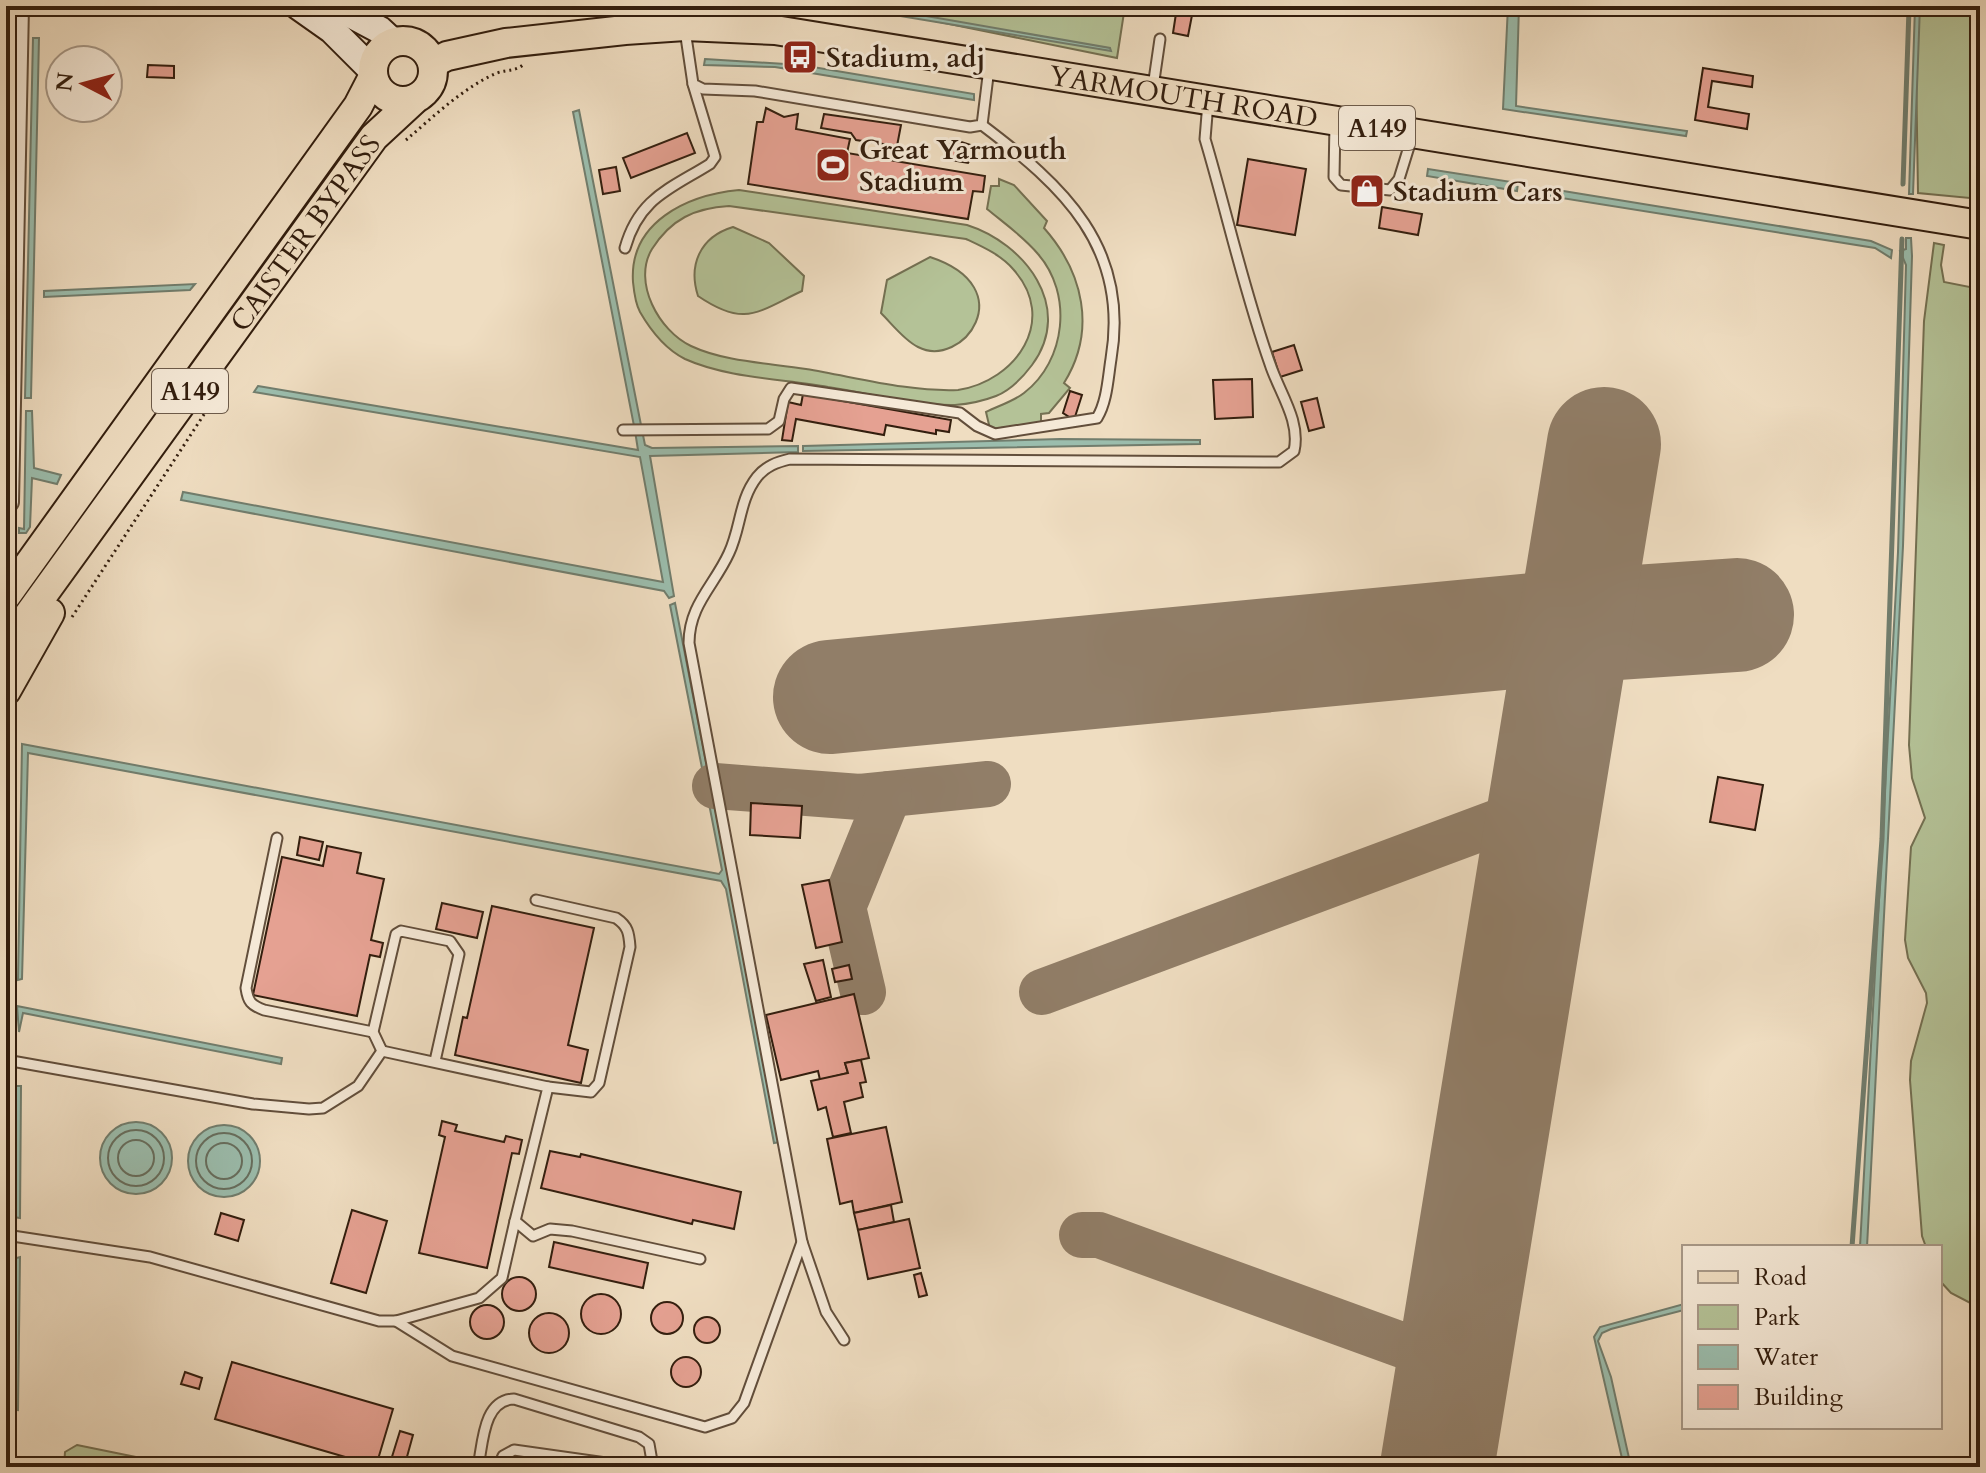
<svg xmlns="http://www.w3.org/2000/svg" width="1986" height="1473" font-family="Cardo,serif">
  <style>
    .green { fill: #b4c297; stroke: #747052; stroke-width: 2; fill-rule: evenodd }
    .water { fill: #9bbdad; stroke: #717d6d; stroke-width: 2 }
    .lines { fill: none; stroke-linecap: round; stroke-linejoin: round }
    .shore { stroke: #676e5e; stroke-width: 2 }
    .stream { stroke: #717d6d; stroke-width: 5 }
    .taxiway { stroke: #917e68; stroke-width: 46 }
    .runway { stroke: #917e68; stroke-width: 114 }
    .building { fill: #e5a192; stroke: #331e0e; stroke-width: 2 }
    .lane-casing { stroke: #624e3b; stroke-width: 13 }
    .street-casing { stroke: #624e3b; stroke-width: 22 }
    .secondary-casing { stroke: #331e0e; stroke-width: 30 }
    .primary-casing { stroke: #331e0e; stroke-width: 32 }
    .path { stroke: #331e0e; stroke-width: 3; stroke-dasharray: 2 4; stroke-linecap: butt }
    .lane { stroke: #f5e9d7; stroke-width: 9 }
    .street { stroke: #f5e9d7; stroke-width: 18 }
    .secondary { stroke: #f5e9d7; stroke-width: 26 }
    .primary { stroke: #efddc1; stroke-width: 28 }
    .labels { text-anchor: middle; stroke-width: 6; stroke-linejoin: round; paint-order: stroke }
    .shield { fill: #f5e9d7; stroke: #6d5b4a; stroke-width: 2 }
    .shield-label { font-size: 26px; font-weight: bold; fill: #331e0e }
    .poi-label { font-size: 28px; font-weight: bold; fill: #331e0e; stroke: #f5e9d7; text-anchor: start }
    .street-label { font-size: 28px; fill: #331e0e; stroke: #f5e9d7 }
  </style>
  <rect width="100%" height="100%" fill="#efddc1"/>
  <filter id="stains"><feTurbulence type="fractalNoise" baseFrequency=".0025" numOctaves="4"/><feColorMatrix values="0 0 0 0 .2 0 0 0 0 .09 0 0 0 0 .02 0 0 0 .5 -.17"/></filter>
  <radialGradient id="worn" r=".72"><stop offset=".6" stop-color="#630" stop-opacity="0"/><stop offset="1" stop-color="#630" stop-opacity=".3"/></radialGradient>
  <g class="green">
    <polygon points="861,6 1125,6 1117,58"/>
    <polygon points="1915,6 1980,6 1980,199 1918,193"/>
    <path d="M 999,179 L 1014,185 L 1047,221 L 1044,228 C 1083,272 1097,330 1064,383 L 1070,388 L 1049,413 L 1041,414 L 1041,424 L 990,429 L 986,412 C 998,406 1014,401 1024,393 C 1066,361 1073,294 1038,254 C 1024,237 1004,223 987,209 L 991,186 L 999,186 Z"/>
    <path d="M 739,190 L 967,225 C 1024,243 1075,307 1032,365 C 1023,377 1011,390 996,396 C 983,401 969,404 955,405 C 913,406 869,393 828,387 C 783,379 727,378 685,359 C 665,349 651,331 640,312 C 635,303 634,292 633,282 C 629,222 687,195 739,190 ZM 729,206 L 966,239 C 983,247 1001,255 1013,269 C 1059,320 1016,381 958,390 C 908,392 855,377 806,369 C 769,363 725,362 691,346 C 659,331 632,282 652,249 C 671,219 695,208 729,206 Z"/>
    <path d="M 733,227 L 769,243 L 804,276 L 802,291 C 757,312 745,328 698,296 C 688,265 700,237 733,227 Z"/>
    <polygon points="1934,243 1944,245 1941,265 1944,282 1980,289 1980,1308 1951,1293 1940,1281 1940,1247 1926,1247 1922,1236 1910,1080 1911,1061 1927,1003 1926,993 1908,958 1905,940 1911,847 1925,818 1912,778 1909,745 1924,321"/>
    <path d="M 930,257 C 1024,288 962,370 918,347 C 904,340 892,324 881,313 L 887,280 Z"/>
    <polygon points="77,1445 185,1467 64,1467 65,1452"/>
  </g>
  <g class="water">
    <polygon points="840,6 869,6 1110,48 1111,51"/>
    <polygon points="1508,6 1519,6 1516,106 1687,131 1686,136 1503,109"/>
    <polygon points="1915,6 1920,6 1913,194 1909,194"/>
    <polygon points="33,38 39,38 31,398 25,398"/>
    <polygon points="705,59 801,65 974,94 974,100 775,67 704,65"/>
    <polygon points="579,110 641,425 634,426 573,112"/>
    <polygon points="1428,169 1518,183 1517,191 1427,176"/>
    <polygon points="1551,189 1871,241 1892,250 1891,258 1875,248 1549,196"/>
    <polygon points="1906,238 1911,238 1912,256 1903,546 1867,1247 1860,1247 1898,552 1906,265 1900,251 1906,249"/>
    <polygon points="195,284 190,290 44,297 44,291"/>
    <polygon points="258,386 638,450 635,431 642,430 645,445 652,448 798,446 798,452 650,456 674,596 669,598 664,591 181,500 183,492 663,582 640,457 254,392"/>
    <polygon points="26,411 32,411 34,468 61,475 57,484 32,478 30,527 26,533 19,533 19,528 24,529"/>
    <polygon points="1060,439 1200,440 1200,444 803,451 803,446"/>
    <polygon points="675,603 780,1142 774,1143 726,889 721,881 28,753 22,979 18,980 22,744 719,874 722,870 670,605"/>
    <polygon points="17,1006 282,1058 281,1064 23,1013 19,1032"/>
    <polygon points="16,1086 21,1086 20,1218 13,1217"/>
    <circle cx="136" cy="1158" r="36"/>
    <circle cx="224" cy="1161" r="36"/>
    <polygon points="20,1257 18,1410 10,1409 13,1259"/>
    <polygon points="1684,1304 1684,1310 1611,1329 1602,1333 1598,1341 1611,1377 1631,1467 1624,1467 1594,1337 1600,1327"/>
  </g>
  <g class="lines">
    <g class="shore">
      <circle cx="136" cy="1158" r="28"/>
      <circle cx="224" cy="1161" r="28"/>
      <circle cx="136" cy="1158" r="18"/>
      <circle cx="224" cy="1161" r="18"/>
    </g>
    <g class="stream">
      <polyline points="1903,184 1909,9"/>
      <polyline points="1852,1247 1882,839 1902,239"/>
    </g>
    <g class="taxiway">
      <polyline points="715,786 860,797 988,784"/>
      <polyline points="863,992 843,907 889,794"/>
      <polyline points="1042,992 1546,804"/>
      <polyline points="1082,1235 1099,1235 1454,1364"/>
    </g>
    <g class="runway">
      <polyline points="830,697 1575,626 1737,615"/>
      <polyline points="1437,1467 1604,444"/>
    </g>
  </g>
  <g class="building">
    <polygon points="1177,7 1193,10 1188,36 1173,33"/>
    <polygon points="148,65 174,66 174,78 147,77"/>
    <polygon points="1703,68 1753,76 1752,87 1712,81 1708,107 1749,114 1747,129 1695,120"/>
    <polygon points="766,108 784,117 798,114 796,129 850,139 847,153 985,176 983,192 973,191 968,219 748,184 757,122 763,122"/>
    <polygon points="824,114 901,125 897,146 856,140 851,133 821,128"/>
    <polygon points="687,133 695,153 631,178 623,158"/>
    <polygon points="952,139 977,147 968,163 945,159"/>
    <polygon points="1248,159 1306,169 1295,235 1237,225"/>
    <polygon points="616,167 620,191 603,194 599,170"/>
    <polygon points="1382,207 1422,214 1418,235 1379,228"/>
    <polygon points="1294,345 1302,370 1280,377 1272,352"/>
    <polygon points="1252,379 1253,417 1215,419 1213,380"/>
    <polygon points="1070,391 1082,395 1074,420 1063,413"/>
    <polygon points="803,394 951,420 949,432 936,430 936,434 886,425 884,435 796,419 792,441 782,440 788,402 801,405"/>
    <polygon points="1317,398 1324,427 1309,431 1301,402"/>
    <polygon points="1718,777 1763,785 1755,830 1710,822"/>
    <polygon points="751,803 802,806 800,838 750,835"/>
    <polygon points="300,837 323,842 319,860 297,855"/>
    <polygon points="327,846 361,853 357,873 384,879 371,940 383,943 380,957 370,955 357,1016 253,995 282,857 323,866"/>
    <polygon points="829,880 842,942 816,948 802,885"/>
    <polygon points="442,903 483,912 477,938 436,929"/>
    <polygon points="492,906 594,928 568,1045 588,1050 581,1083 455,1055 463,1017 467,1018"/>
    <polygon points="823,960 831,997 816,1001 804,964"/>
    <polygon points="849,965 852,979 835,982 832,969"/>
    <polygon points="854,994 869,1058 845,1063 848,1073 820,1080 818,1071 781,1080 766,1015"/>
    <polygon points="861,1060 866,1082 860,1083 863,1097 844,1102 851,1133 833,1137 826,1107 818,1110 811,1081 848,1073 845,1063"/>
    <polygon points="442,1121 457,1125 455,1131 504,1142 506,1136 522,1140 519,1154 512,1153 487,1268 419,1253 445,1137 439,1135"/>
    <polygon points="886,1127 902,1202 854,1213 852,1201 840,1204 827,1139"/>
    <polygon points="550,1151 580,1157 581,1154 741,1192 734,1229 693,1220 692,1224 541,1188"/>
    <polygon points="891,1205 894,1222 858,1230 854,1213"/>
    <polygon points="352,1210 387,1221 366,1293 331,1283"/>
    <polygon points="221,1213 244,1220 238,1241 215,1234"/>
    <polygon points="909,1219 920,1268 868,1279 858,1230"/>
    <polygon points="554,1242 648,1263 643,1288 549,1267"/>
    <polygon points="921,1273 927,1295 919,1297 914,1275"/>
    <circle cx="519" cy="1294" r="17"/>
    <circle cx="601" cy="1314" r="20"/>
    <circle cx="667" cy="1318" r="16"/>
    <circle cx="487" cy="1322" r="17"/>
    <circle cx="549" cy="1333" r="20"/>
    <circle cx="707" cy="1330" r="13"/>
    <circle cx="686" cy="1372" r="15"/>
    <polygon points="232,1362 393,1409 376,1466 215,1419"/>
    <polygon points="185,1372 202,1378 199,1389 181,1384"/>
    <polygon points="400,1431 413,1435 405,1464 391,1460"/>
  </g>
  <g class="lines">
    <defs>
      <g id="lane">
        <polyline points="685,30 693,84 703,89 755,91 970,127 982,125 989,68"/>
        <polyline points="1153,87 1160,39"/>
        <polyline points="1335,123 1334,177 1341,185 1390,190 1399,179 1412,137"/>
        <path d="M 625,248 C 639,198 670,189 710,164 L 715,157 L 693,84"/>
        <path d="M 623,430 L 768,429 L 779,421 L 784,399 L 791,388 L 960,413 L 977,426 L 995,434 L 1097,418 C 1107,402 1108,378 1111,359 C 1130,247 1063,186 982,125"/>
        <path d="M 277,838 L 246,988 C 248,1002 251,1005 264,1010 L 373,1032"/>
        <path d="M 536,900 L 616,918 C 628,926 629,933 630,947 L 599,1083 L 591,1092 L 548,1087"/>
        <polyline points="382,1051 373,1032 396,934 401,931 450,941 459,954 435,1061"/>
        <polyline points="6,1060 253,1104 309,1109 323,1108 358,1086 382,1051 548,1087 515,1221"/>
        <polyline points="6,1235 150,1257 379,1321 396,1321 479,1298 502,1278 515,1221 533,1236 550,1229 572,1231 700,1259"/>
        <polyline points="396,1321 452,1356 705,1427 732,1418 744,1403 802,1242"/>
        <path d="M 844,1340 L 826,1312 L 802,1242 L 689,643 C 689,605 714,586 729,553 C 741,528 739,500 757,477 C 766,466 777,462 790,459 L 1264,462 L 1279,462 L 1294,451 C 1301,421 1279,392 1270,364 C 1244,291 1227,213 1205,139 L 1208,102"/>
        <path d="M 478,1467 C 483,1443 483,1400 514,1399 L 639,1437 L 649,1444 L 653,1467"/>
        <polyline points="498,1467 503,1456 514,1450 606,1463"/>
      </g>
      <polyline id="street" points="9,502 19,6"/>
      <g id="secondary">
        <polyline points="298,6 332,30 373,71"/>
        <polyline points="335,6 380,30 393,42"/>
      </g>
      <g id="primary">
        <circle cx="403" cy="71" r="30"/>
        <path id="s1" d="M 433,63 L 447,56 L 506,43 L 625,30 L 685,26 L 775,30 L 1980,225"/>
        <polyline points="6,596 358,106 373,77"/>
        <path id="s2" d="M 6,646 L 374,137 L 414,100"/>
        <polyline points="6,691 50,613"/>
      </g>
    </defs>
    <use href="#lane" class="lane-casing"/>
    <use href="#street" class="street-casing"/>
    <use href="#secondary" class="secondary-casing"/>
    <use href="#primary" class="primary-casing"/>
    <g class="path">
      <path d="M 406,140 C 433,117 464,87 497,73 C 508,69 516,72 525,63"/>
      <polyline points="7,518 13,550"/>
      <polyline points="72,617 216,396"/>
    </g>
    <use href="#lane" class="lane"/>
    <use href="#street" class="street"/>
    <use href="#secondary" class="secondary"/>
    <use href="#primary" class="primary"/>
  </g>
  <defs>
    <symbol id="bus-square" viewBox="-11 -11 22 22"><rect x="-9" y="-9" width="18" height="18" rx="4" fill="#8f2418" stroke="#f5e9d7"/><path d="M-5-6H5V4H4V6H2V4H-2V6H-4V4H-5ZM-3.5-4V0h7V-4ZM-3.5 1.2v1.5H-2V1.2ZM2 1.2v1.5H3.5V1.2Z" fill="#fff"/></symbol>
    <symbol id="stadium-square" viewBox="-11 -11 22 22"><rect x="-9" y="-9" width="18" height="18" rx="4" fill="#8f2418" stroke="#f5e9d7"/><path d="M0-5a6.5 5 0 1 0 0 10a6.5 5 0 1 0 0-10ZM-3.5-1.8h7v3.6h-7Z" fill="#fff"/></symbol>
    <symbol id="shop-square" viewBox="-11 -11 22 22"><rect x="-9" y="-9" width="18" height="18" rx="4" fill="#8f2418" stroke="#f5e9d7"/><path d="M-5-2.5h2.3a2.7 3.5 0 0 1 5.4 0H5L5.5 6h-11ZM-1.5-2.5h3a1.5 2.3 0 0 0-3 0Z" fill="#fff"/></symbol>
  </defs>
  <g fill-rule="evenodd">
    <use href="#bus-square" x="780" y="37" width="40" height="40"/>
    <use href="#stadium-square" x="813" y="145" width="40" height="40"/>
    <use href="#shop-square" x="1347" y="171" width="40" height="40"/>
  </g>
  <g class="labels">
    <g class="shield">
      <rect x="1339" y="106" width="76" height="44" rx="6"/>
      <rect x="152" y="369" width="76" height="44" rx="6"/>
    </g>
    <g class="shield-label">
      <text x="1377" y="137">A149</text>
      <text x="190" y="400">A149</text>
    </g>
    <g class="poi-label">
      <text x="826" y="67">Stadium, adj</text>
      <text x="859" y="159">Great Yarmouth<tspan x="859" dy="32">Stadium</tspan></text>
      <text x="1393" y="201">Stadium Cars</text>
    </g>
    <g class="street-label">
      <text dy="10" stroke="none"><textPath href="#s1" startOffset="760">YARMOUTH ROAD</textPath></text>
      <text dy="10" stroke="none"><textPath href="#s2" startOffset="510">CAISTER BYPASS</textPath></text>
    </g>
  </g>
  <rect width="1986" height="1473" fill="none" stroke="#efddc1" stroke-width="32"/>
  <rect x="8" y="8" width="1970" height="1457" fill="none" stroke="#331e0e" stroke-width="4"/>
  <rect x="16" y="16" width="1954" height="1441" fill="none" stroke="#331e0e" stroke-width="2"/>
  <rect x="1682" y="1245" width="260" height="184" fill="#f5e9d7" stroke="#a79887" stroke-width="2"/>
  <rect x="1698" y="1271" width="40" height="12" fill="#efddc1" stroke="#a79887" stroke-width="2"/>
  <text x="1754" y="1285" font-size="24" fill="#331e0e">Road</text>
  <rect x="1698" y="1305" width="40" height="24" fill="#b4c297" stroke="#a79887" stroke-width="2"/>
  <text x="1754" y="1325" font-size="24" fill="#331e0e">Park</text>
  <rect x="1698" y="1345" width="40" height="24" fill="#9bbdad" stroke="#a79887" stroke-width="2"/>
  <text x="1754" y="1365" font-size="24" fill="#331e0e">Water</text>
  <rect x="1698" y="1385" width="40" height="24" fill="#e5a192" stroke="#a79887" stroke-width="2"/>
  <text x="1754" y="1405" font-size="24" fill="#331e0e">Building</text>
  <g transform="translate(84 84) rotate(276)"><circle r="38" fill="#f5e9d7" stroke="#a79887" stroke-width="2"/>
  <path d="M0-6L14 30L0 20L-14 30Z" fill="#8f2418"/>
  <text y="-12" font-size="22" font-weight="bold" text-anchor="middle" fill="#331e0e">N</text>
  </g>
  <rect width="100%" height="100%" filter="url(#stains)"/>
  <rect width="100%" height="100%" fill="url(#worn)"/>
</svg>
